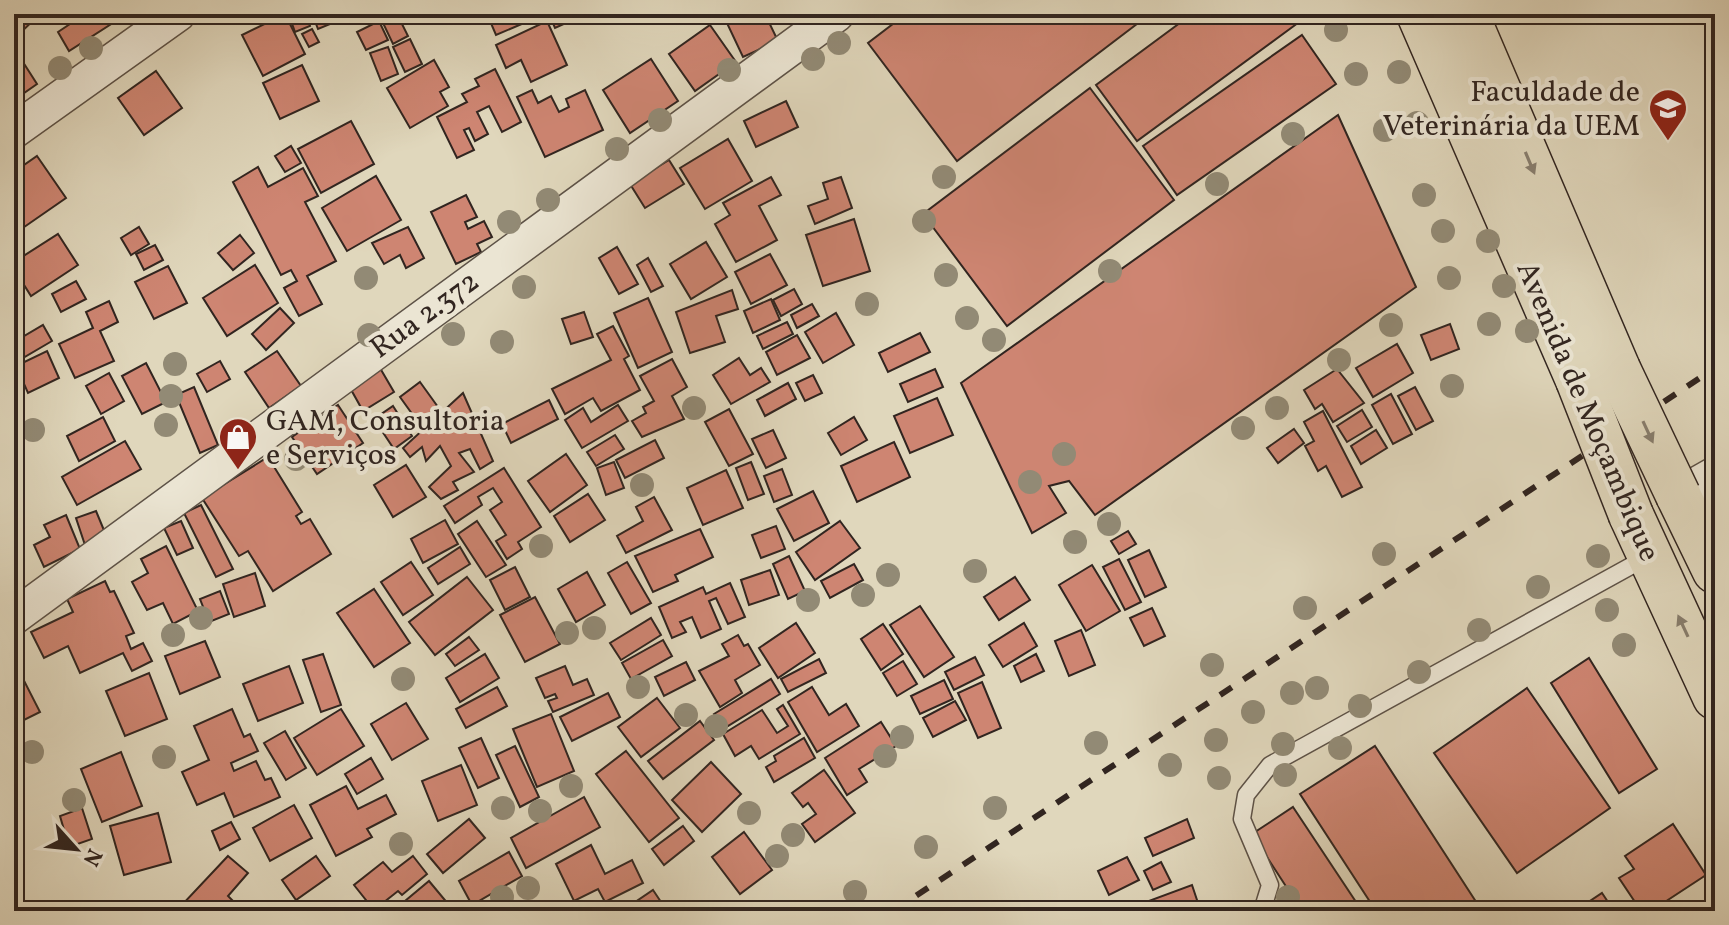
<svg xmlns="http://www.w3.org/2000/svg" width="1729" height="925" font-family="Vollkorn,serif">
  <style>
    .building { fill: #ce8572; stroke: #312520; stroke-width: 2 }
    .lines { fill: none; stroke-linecap: round; stroke-linejoin: round }
    .service-casing { stroke: #5d5247; stroke-width: 19 }
    .minor-casing { stroke: #5d5247; stroke-width: 37 }
    .trunk-casing { stroke: #312520; stroke-width: 47 }
    .service { stroke: #ebe5d3; stroke-width: 16 }
    .minor { stroke: #ebe5d3; stroke-width: 34 }
    .trunk { stroke: #e0d7bc; stroke-width: 44 }
    .rail { stroke: #312520; stroke-width: 6; stroke-dasharray: 14 14; stroke-linecap: butt }
    .trunk-bridge-casing { stroke: #312520; stroke-width: 47; stroke-linecap: butt }
    .trunk-bridge { stroke: #e0d7bc; stroke-width: 44 }
    .tree { fill: #928a75 }
    .oneway { fill: #887e6e }
    .labels { text-anchor: middle; stroke-width: 8; stroke-linejoin: round; paint-order: stroke }
    .poi-label { font-size: 30px; fill: #312520; stroke: #ebe5d3; text-anchor: end }
    .street-label { font-size: 30px; fill: #312520; stroke: #ebe5d3 }
  </style>
  <rect width="100%" height="100%" fill="#e0d7bc"/>
  <filter id="stains"><feTurbulence type="fractalNoise" baseFrequency=".0025" numOctaves="4"/><feColorMatrix values="0 0 0 0 .2 0 0 0 0 .09 0 0 0 0 .02 0 0 0 .5 -.17"/></filter>
  <radialGradient id="worn" r=".72"><stop offset=".6" stop-color="#630" stop-opacity="0"/><stop offset="1" stop-color="#630" stop-opacity=".3"/></radialGradient>
  <g class="building">
    <polygon points="14,14 40,14 14,39"/>
    <polygon points="85,14 115,14 119,19 69,51 58,32"/>
    <polygon points="285,14 305,54 263,76 242,35"/>
    <polygon points="306,14 310,26 295,32 290,18"/>
    <polygon points="318,14 331,14 335,22 318,29 313,16"/>
    <polygon points="505,14 545,14 496,35 490,21"/>
    <polygon points="549,14 586,14 555,28"/>
    <polygon points="741,14 765,14 778,41 743,57 726,21"/>
    <polygon points="906,14 1150,14 957,161 868,43"/>
    <polygon points="1192,14 1306,17 1137,141 1096,85"/>
    <polygon points="398,16 408,36 393,44 383,23"/>
    <polygon points="379,21 388,40 366,50 357,32"/>
    <polygon points="547,21 567,65 531,82 521,60 506,68 496,45"/>
    <polygon points="710,25 736,62 695,91 669,54"/>
    <polygon points="312,29 319,42 309,47 302,34"/>
    <polygon points="1302,35 1336,84 1177,195 1143,146"/>
    <polygon points="410,39 422,64 405,72 393,47"/>
    <polygon points="388,47 398,74 381,81 370,53"/>
    <polygon points="14,48 37,84 14,100"/>
    <polygon points="651,59 678,101 630,133 603,90"/>
    <polygon points="434,60 449,87 440,92 448,106 410,128 387,88"/>
    <polygon points="302,65 319,101 280,119 263,83"/>
    <polygon points="495,69 521,122 502,132 489,106 477,112 488,134 475,141 469,128 464,130 474,150 457,158 437,117 467,102 462,94 479,86 475,79"/>
    <polygon points="156,71 182,108 144,135 118,98"/>
    <polygon points="1090,88 1174,200 1007,326 923,214"/>
    <polygon points="532,90 538,103 551,96 559,112 569,107 566,99 585,90 603,130 545,157 517,97"/>
    <polygon points="786,101 798,127 756,147 744,121"/>
    <polygon points="1338,115 1416,287 1095,515 1069,481 1049,486 1066,513 1032,533 961,383"/>
    <polygon points="351,121 374,164 321,193 298,149"/>
    <polygon points="728,139 752,181 705,209 680,168"/>
    <polygon points="291,146 301,163 285,172 275,156"/>
    <polygon points="37,156 66,198 17,232 14,172"/>
    <polygon points="669,160 684,184 645,208 630,184"/>
    <polygon points="258,167 268,187 303,168 318,196 305,202 336,261 307,276 322,304 299,316 284,288 297,281 291,270 281,275 233,182"/>
    <polygon points="376,176 401,220 347,251 322,208"/>
    <polygon points="771,177 781,195 759,206 777,240 736,262 715,224 730,215 723,203"/>
    <polygon points="841,177 852,208 815,224 808,206 828,199 823,183"/>
    <polygon points="466,195 477,217 465,222 468,229 484,221 492,237 477,244 481,252 456,264 431,212"/>
    <polygon points="854,219 870,271 823,286 806,235"/>
    <polygon points="139,227 149,244 131,255 121,238"/>
    <polygon points="408,227 424,258 406,268 400,255 384,264 372,243"/>
    <polygon points="58,234 78,265 31,296 14,269 14,262"/>
    <polygon points="240,235 254,253 233,270 218,253"/>
    <polygon points="706,242 727,277 691,299 670,264"/>
    <polygon points="155,245 163,260 144,270 136,254"/>
    <polygon points="617,247 638,284 619,294 599,258"/>
    <polygon points="770,254 787,285 751,304 735,272"/>
    <polygon points="648,258 663,286 651,292 637,265"/>
    <polygon points="255,265 278,303 227,336 203,298"/>
    <polygon points="168,266 187,303 154,319 135,282"/>
    <polygon points="76,281 86,299 61,312 52,294"/>
    <polygon points="794,289 802,304 781,316 773,300"/>
    <polygon points="732,290 738,309 716,316 725,342 690,353 676,312"/>
    <polygon points="648,298 672,352 638,368 614,313"/>
    <polygon points="771,299 780,320 753,333 744,311"/>
    <polygon points="109,301 118,322 100,331 114,361 75,378 59,344 93,328 86,312"/>
    <polygon points="812,304 819,316 797,328 791,315"/>
    <polygon points="280,308 294,323 266,350 252,334"/>
    <polygon points="584,312 593,337 571,344 562,319"/>
    <polygon points="836,313 854,345 823,363 805,332"/>
    <polygon points="787,322 793,334 763,349 757,336"/>
    <polygon points="1450,324 1459,349 1431,360 1421,335"/>
    <polygon points="43,325 52,341 16,362 14,342"/>
    <polygon points="613,326 629,356 624,359 640,390 601,411 593,398 565,414 552,389 611,360 597,334"/>
    <polygon points="920,333 930,352 888,372 879,353"/>
    <polygon points="797,335 810,358 777,375 766,352"/>
    <polygon points="1397,344 1413,373 1373,397 1356,368"/>
    <polygon points="47,351 59,378 28,393 16,366"/>
    <polygon points="277,351 301,386 269,408 245,372"/>
    <polygon points="739,358 750,375 761,368 770,382 731,404 713,375"/>
    <polygon points="672,359 687,387 672,396 684,419 642,437 632,421 646,413 643,407 654,401 640,376"/>
    <polygon points="220,361 230,379 207,392 197,374"/>
    <polygon points="146,363 166,402 142,414 122,376"/>
    <polygon points="380,368 394,392 363,411 349,386"/>
    <polygon points="935,369 943,387 908,402 900,384"/>
    <polygon points="1337,369 1364,403 1333,422 1322,404 1315,409 1304,390"/>
    <polygon points="109,373 124,401 101,414 86,386"/>
    <polygon points="813,375 822,393 805,401 796,383"/>
    <polygon points="420,382 438,407 418,422 400,397"/>
    <polygon points="788,383 796,399 765,416 757,400"/>
    <polygon points="194,387 218,445 200,453 176,395"/>
    <polygon points="1415,387 1433,421 1416,430 1398,396"/>
    <polygon points="463,393 493,461 480,469 470,449 459,453 474,472 453,482 458,490 441,499 429,487 451,466 440,446 426,461 422,447 410,457 403,448"/>
    <polygon points="1391,394 1412,434 1393,444 1372,405"/>
    <polygon points="937,398 953,435 910,453 894,416"/>
    <polygon points="549,400 558,419 511,443 502,424"/>
    <polygon points="338,405 363,443 317,474 292,437"/>
    <polygon points="618,405 628,421 582,448 565,420 583,408 591,422"/>
    <polygon points="393,406 412,436 394,449 374,419"/>
    <polygon points="729,409 753,454 729,466 705,422"/>
    <polygon points="1362,410 1372,427 1347,442 1337,426"/>
    <polygon points="1323,411 1362,487 1342,497 1326,466 1318,471 1305,446 1314,441 1304,422"/>
    <polygon points="103,417 115,441 79,461 67,436"/>
    <polygon points="854,417 867,440 841,455 828,433"/>
    <polygon points="1294,429 1304,443 1278,463 1267,448"/>
    <polygon points="773,430 786,458 766,468 752,439"/>
    <polygon points="1376,430 1387,448 1361,464 1351,446"/>
    <polygon points="615,435 624,449 596,466 587,452"/>
    <polygon points="655,440 664,458 625,478 616,460"/>
    <polygon points="125,441 141,469 77,505 62,477"/>
    <polygon points="894,442 910,477 857,502 841,466"/>
    <polygon points="566,454 587,485 550,512 528,481"/>
    <polygon points="268,457 302,512 296,516 301,524 310,519 331,554 273,591 248,551 239,556 202,498"/>
    <polygon points="614,462 624,488 606,495 597,468"/>
    <polygon points="751,462 764,494 748,500 736,468"/>
    <polygon points="406,465 426,497 393,517 374,485"/>
    <polygon points="504,468 541,527 518,542 522,549 507,559 496,541 506,535 490,510 502,502 493,488 478,497 482,505 455,523 444,506"/>
    <polygon points="782,469 792,495 774,502 764,476"/>
    <polygon points="726,470 743,508 703,525 687,488"/>
    <polygon points="813,491 829,523 794,541 777,509"/>
    <polygon points="588,494 605,520 570,542 554,516"/>
    <polygon points="654,497 672,530 626,553 617,536 643,521 636,507"/>
    <polygon points="201,505 233,569 216,577 184,513"/>
    <polygon points="96,511 108,540 86,548 76,518"/>
    <polygon points="66,515 80,549 44,567 34,545 50,537 44,525"/>
    <polygon points="445,520 458,544 423,563 411,539"/>
    <polygon points="181,521 193,548 177,555 164,528"/>
    <polygon points="477,521 506,565 486,577 458,534"/>
    <polygon points="840,521 860,548 815,580 796,552"/>
    <polygon points="776,526 785,549 761,558 752,535"/>
    <polygon points="700,529 713,557 675,575 678,581 653,592 635,556"/>
    <polygon points="1128,531 1136,544 1119,554 1111,541"/>
    <polygon points="166,546 198,611 173,624 163,603 147,610 132,582 148,573 141,559"/>
    <polygon points="460,547 470,564 438,584 428,568"/>
    <polygon points="1149,550 1166,587 1145,597 1128,560"/>
    <polygon points="789,556 805,591 788,599 773,564"/>
    <polygon points="1119,559 1141,602 1125,610 1103,567"/>
    <polygon points="411,562 433,595 403,615 381,582"/>
    <polygon points="627,562 651,603 631,614 608,573"/>
    <polygon points="854,564 863,580 830,598 821,581"/>
    <polygon points="1092,565 1120,611 1086,631 1059,585"/>
    <polygon points="515,567 530,597 505,610 490,580"/>
    <polygon points="770,570 779,595 749,605 741,580"/>
    <polygon points="587,572 605,605 576,622 558,589"/>
    <polygon points="255,573 265,606 234,617 223,584"/>
    <polygon points="467,577 493,610 435,655 409,622"/>
    <polygon points="1015,577 1030,600 999,620 984,597"/>
    <polygon points="105,581 110,592 114,591 134,633 126,636 131,649 143,643 152,661 132,671 123,653 80,673 68,646 44,658 31,632 73,612 67,599"/>
    <polygon points="730,583 745,617 728,624 716,598 709,601 721,629 701,638 692,617 680,622 686,632 672,638 659,607 703,587 706,594"/>
    <polygon points="374,589 410,643 374,667 337,613"/>
    <polygon points="220,591 229,614 209,622 200,599"/>
    <polygon points="535,597 560,644 525,662 500,615"/>
    <polygon points="920,606 954,657 924,677 890,625"/>
    <polygon points="1152,608 1165,636 1144,646 1130,618"/>
    <polygon points="651,618 661,635 621,660 610,643"/>
    <polygon points="796,623 815,653 778,678 759,648"/>
    <polygon points="1024,623 1037,646 1003,667 989,645"/>
    <polygon points="883,624 903,654 881,670 861,639"/>
    <polygon points="1081,630 1095,665 1069,676 1055,641"/>
    <polygon points="738,635 744,646 748,644 760,665 735,680 742,693 720,707 699,671 729,656 722,644"/>
    <polygon points="469,637 479,650 455,666 446,654"/>
    <polygon points="663,640 672,656 631,679 622,663"/>
    <polygon points="205,641 220,677 180,694 165,656"/>
    <polygon points="323,654 341,705 321,712 303,660"/>
    <polygon points="485,654 499,678 460,702 446,678"/>
    <polygon points="1036,654 1044,671 1021,682 1014,666"/>
    <polygon points="975,657 984,675 954,690 945,672"/>
    <polygon points="1589,658 1657,769 1619,793 1551,683"/>
    <polygon points="819,659 826,673 788,692 781,679"/>
    <polygon points="903,661 917,684 897,696 883,673"/>
    <polygon points="686,662 695,680 664,696 655,677"/>
    <polygon points="16,665 40,712 14,725 14,667"/>
    <polygon points="289,666 303,703 258,721 243,684"/>
    <polygon points="565,666 573,685 587,679 594,695 553,712 548,701 557,698 555,694 545,698 536,678"/>
    <polygon points="149,673 167,719 125,736 106,691"/>
    <polygon points="771,679 780,694 723,729 714,714"/>
    <polygon points="944,680 953,699 920,714 911,696"/>
    <polygon points="982,682 1001,728 978,738 958,693"/>
    <polygon points="497,687 507,706 466,728 456,709"/>
    <polygon points="812,687 829,715 846,704 859,726 817,752 788,702"/>
    <polygon points="1527,688 1610,808 1517,873 1434,753"/>
    <polygon points="608,693 620,717 572,741 560,717"/>
    <polygon points="657,698 680,728 641,757 618,727"/>
    <polygon points="955,701 966,720 933,737 923,718"/>
    <polygon points="406,703 428,739 392,760 371,724"/>
    <polygon points="783,705 800,734 759,759 751,746 735,756 723,734 762,710 777,733 788,726 777,709"/>
    <polygon points="232,709 244,737 250,734 258,751 231,763 234,771 256,761 265,780 271,778 280,797 234,817 224,793 197,805 182,772 209,760 194,726"/>
    <polygon points="341,709 364,746 317,775 294,738"/>
    <polygon points="551,714 574,771 537,787 513,729"/>
    <polygon points="700,721 714,740 663,779 648,761"/>
    <polygon points="881,722 896,746 859,769 867,782 847,795 825,758"/>
    <polygon points="285,731 306,768 286,780 264,743"/>
    <polygon points="481,738 499,778 478,788 459,748"/>
    <polygon points="804,738 815,758 774,782 766,767 776,761 774,756"/>
    <polygon points="515,746 539,797 520,807 496,755"/>
    <polygon points="1375,746 1482,911 1376,911 1300,794"/>
    <polygon points="626,751 679,818 649,842 596,774"/>
    <polygon points="121,752 142,806 102,822 81,769"/>
    <polygon points="371,758 383,779 357,794 345,774"/>
    <polygon points="711,762 741,794 702,832 672,800"/>
    <polygon points="461,765 477,805 438,821 422,781"/>
    <polygon points="824,770 855,813 815,842 802,824 816,814 808,803 803,807 792,793"/>
    <polygon points="346,786 358,809 386,795 396,814 367,829 372,837 336,856 310,805"/>
    <polygon points="584,797 600,827 526,868 511,838"/>
    <polygon points="294,805 312,838 270,861 253,828"/>
    <polygon points="1293,807 1362,911 1302,911 1252,834"/>
    <polygon points="82,808 92,839 69,847 60,816"/>
    <polygon points="158,813 171,862 124,875 110,826"/>
    <polygon points="469,819 485,838 443,873 427,854"/>
    <polygon points="1187,819 1194,838 1153,856 1145,838"/>
    <polygon points="231,822 240,839 220,850 212,831"/>
    <polygon points="1673,824 1706,875 1651,911 1641,911 1619,878 1634,869 1625,856"/>
    <polygon points="683,826 694,841 664,865 652,849"/>
    <polygon points="744,832 772,870 740,894 712,857"/>
    <polygon points="591,845 605,874 632,860 643,883 605,902 598,889 574,901 556,864"/>
    <polygon points="509,852 522,876 472,905 459,881"/>
    <polygon points="228,856 248,873 228,896 243,911 183,911 179,908"/>
    <polygon points="316,856 330,876 296,900 282,880"/>
    <polygon points="413,856 427,874 402,895 398,891 374,910 354,885 383,862 392,872"/>
    <polygon points="1127,857 1139,880 1109,895 1098,871"/>
    <polygon points="1161,862 1171,882 1153,890 1144,871"/>
    <polygon points="429,881 454,911 393,911"/>
    <polygon points="1192,885 1200,909 1150,911 1146,902"/>
    <polygon points="653,890 667,911 622,911"/>
    <polygon points="1602,893 1614,911 1575,911"/>
    <polygon points="14,898 49,909 49,911 14,911"/>
  </g>
  <g class="lines">
    <defs>
      <g id="service">
        <polyline points="1262,911 1270,885 1242,819 1246,795 1270,765 1649,556"/>
        <polyline points="1705,911 1715,904"/>
      </g>
      <g id="minor">
        <polyline points="14,131 178,14"/>
        <polyline points="1678,495 1715,474"/>
        <polyline points="14,617 837,14"/>
      </g>
      <g id="trunk">
        <polyline points="1419,14 1578,380"/>
        <polyline points="1466,14 1618,369"/>
        <polyline points="1678,495 1715,571"/>
        <polyline points="1631,515 1715,697"/>
      </g>
    </defs>
    <use href="#service" class="service-casing"/>
    <use href="#minor" class="minor-casing"/>
    <use href="#trunk" class="trunk-casing"/>
    <use href="#service" class="service"/>
    <use href="#minor" class="minor"/>
    <use href="#trunk" class="trunk"/>
    <polyline class="rail" points="893,911 1715,368"/>
    <defs>
      <g id="trunk-bridge">
        <polyline points="1618,369 1678,495"/>
        <polyline points="1578,380 1631,515"/>
      </g>
    </defs>
    <use href="#trunk-bridge" class="trunk-bridge-casing"/>
    <use href="#trunk-bridge" class="trunk-bridge"/>
  </g>
  <g class="tree">
    <circle cx="1336" cy="30" r="12"/>
    <circle cx="839" cy="43" r="12"/>
    <circle cx="91" cy="48" r="12"/>
    <circle cx="813" cy="59" r="12"/>
    <circle cx="60" cy="68" r="12"/>
    <circle cx="729" cy="70" r="12"/>
    <circle cx="1399" cy="72" r="12"/>
    <circle cx="1356" cy="74" r="12"/>
    <circle cx="660" cy="120" r="12"/>
    <circle cx="1417" cy="123" r="12"/>
    <circle cx="1385" cy="130" r="12"/>
    <circle cx="1293" cy="134" r="12"/>
    <circle cx="617" cy="149" r="12"/>
    <circle cx="944" cy="177" r="12"/>
    <circle cx="1217" cy="184" r="12"/>
    <circle cx="1424" cy="195" r="12"/>
    <circle cx="548" cy="200" r="12"/>
    <circle cx="924" cy="221" r="12"/>
    <circle cx="509" cy="222" r="12"/>
    <circle cx="1443" cy="231" r="12"/>
    <circle cx="1488" cy="241" r="12"/>
    <circle cx="1110" cy="271" r="12"/>
    <circle cx="946" cy="275" r="12"/>
    <circle cx="366" cy="278" r="12"/>
    <circle cx="1449" cy="278" r="12"/>
    <circle cx="1504" cy="286" r="12"/>
    <circle cx="524" cy="287" r="12"/>
    <circle cx="867" cy="304" r="12"/>
    <circle cx="967" cy="318" r="12"/>
    <circle cx="1489" cy="324" r="12"/>
    <circle cx="1391" cy="325" r="12"/>
    <circle cx="1527" cy="331" r="12"/>
    <circle cx="453" cy="334" r="12"/>
    <circle cx="369" cy="335" r="12"/>
    <circle cx="994" cy="340" r="12"/>
    <circle cx="502" cy="342" r="12"/>
    <circle cx="1339" cy="360" r="12"/>
    <circle cx="175" cy="364" r="12"/>
    <circle cx="1452" cy="386" r="12"/>
    <circle cx="171" cy="396" r="12"/>
    <circle cx="694" cy="408" r="12"/>
    <circle cx="1277" cy="408" r="12"/>
    <circle cx="166" cy="425" r="12"/>
    <circle cx="1243" cy="428" r="12"/>
    <circle cx="33" cy="430" r="12"/>
    <circle cx="1064" cy="454" r="12"/>
    <circle cx="296" cy="459" r="12"/>
    <circle cx="1030" cy="482" r="12"/>
    <circle cx="642" cy="485" r="12"/>
    <circle cx="1109" cy="524" r="12"/>
    <circle cx="1075" cy="542" r="12"/>
    <circle cx="541" cy="546" r="12"/>
    <circle cx="1384" cy="554" r="12"/>
    <circle cx="1598" cy="556" r="12"/>
    <circle cx="975" cy="571" r="12"/>
    <circle cx="888" cy="575" r="12"/>
    <circle cx="1538" cy="587" r="12"/>
    <circle cx="863" cy="595" r="12"/>
    <circle cx="808" cy="600" r="12"/>
    <circle cx="1305" cy="608" r="12"/>
    <circle cx="1607" cy="610" r="12"/>
    <circle cx="201" cy="618" r="12"/>
    <circle cx="594" cy="628" r="12"/>
    <circle cx="1479" cy="630" r="12"/>
    <circle cx="567" cy="633" r="12"/>
    <circle cx="173" cy="635" r="12"/>
    <circle cx="1624" cy="645" r="12"/>
    <circle cx="1212" cy="665" r="12"/>
    <circle cx="1419" cy="672" r="12"/>
    <circle cx="403" cy="679" r="12"/>
    <circle cx="638" cy="687" r="12"/>
    <circle cx="1317" cy="688" r="12"/>
    <circle cx="1292" cy="693" r="12"/>
    <circle cx="1360" cy="706" r="12"/>
    <circle cx="1253" cy="712" r="12"/>
    <circle cx="686" cy="715" r="12"/>
    <circle cx="716" cy="726" r="12"/>
    <circle cx="902" cy="737" r="12"/>
    <circle cx="1216" cy="740" r="12"/>
    <circle cx="1096" cy="743" r="12"/>
    <circle cx="1283" cy="744" r="12"/>
    <circle cx="1340" cy="748" r="12"/>
    <circle cx="32" cy="752" r="12"/>
    <circle cx="885" cy="756" r="12"/>
    <circle cx="164" cy="757" r="12"/>
    <circle cx="1170" cy="765" r="12"/>
    <circle cx="1285" cy="775" r="12"/>
    <circle cx="1219" cy="778" r="12"/>
    <circle cx="571" cy="786" r="12"/>
    <circle cx="74" cy="800" r="12"/>
    <circle cx="503" cy="808" r="12"/>
    <circle cx="995" cy="808" r="12"/>
    <circle cx="540" cy="811" r="12"/>
    <circle cx="749" cy="813" r="12"/>
    <circle cx="793" cy="835" r="12"/>
    <circle cx="401" cy="844" r="12"/>
    <circle cx="926" cy="847" r="12"/>
    <circle cx="777" cy="856" r="12"/>
    <circle cx="528" cy="888" r="12"/>
    <circle cx="855" cy="892" r="12"/>
    <circle cx="502" cy="897" r="12"/>
    <circle cx="1288" cy="897" r="12"/>
  </g>
  <defs><path id="oneway-solid" d="M-6-.8H1V-3.2L6.5 0L1 3.2V.8H-6Z" transform="scale(2)"/></defs>
  <g class="oneway">
    <use href="#oneway-solid" transform="translate(1530 163) rotate(67)"/>
    <use href="#oneway-solid" transform="translate(1648 432) rotate(65)"/>
    <use href="#oneway-solid" transform="translate(1683 626) rotate(-115)"/>
  </g>
  <defs>
    <symbol id="university-pin" viewBox="-11 -11 22 30"><path d="M0 17L-7.5 6A9.5 9.5 0 1 1 7.5 6Z" fill="#8f2418" stroke="#ebe5d3"/><path d="M0-5L7-2L0 1L-7-2ZM-4 1L0 2.5L4 1V4Q0 6-4 4Z" fill="#fff"/></symbol>
    <symbol id="shop-pin" viewBox="-11 -11 22 30"><path d="M0 17L-7.5 6A9.5 9.5 0 1 1 7.5 6Z" fill="#8f2418" stroke="#ebe5d3"/><path d="M-5-2.5h2.3a2.7 3.5 0 0 1 5.4 0H5L5.5 6h-11ZM-1.5-2.5h3a1.5 2.3 0 0 0-3 0Z" fill="#fff"/></symbol>
  </defs>
  <g fill-rule="evenodd">
    <use href="#university-pin" x="1646" y="86" width="44" height="60"/>
    <use href="#shop-pin" x="216" y="415" width="44" height="60"/>
  </g>
  <g class="labels">
    <g class="poi-label">
      <text x="1640" y="101">Faculdade de<tspan x="1640" dy="34">Veterinária da UEM</tspan></text>
      <text x="266" y="430" text-anchor="start">GAM, Consultoria<tspan x="266" dy="34">e Serviços</tspan></text>
    </g>
    <g class="street-label">
      <text transform="translate(424 314) rotate(-36)" y="10">Rua 2.372</text>
      <text transform="translate(1589 411) rotate(67)" y="10">Avenida de Moçambique</text>
    </g>
  </g>
  <rect width="1729" height="925" fill="none" stroke="#e0d7bc" stroke-width="48"/>
  <rect x="16" y="16" width="1697" height="893" fill="none" stroke="#312520" stroke-width="4"/>
  <rect x="24" y="24" width="1681" height="877" fill="none" stroke="#312520" stroke-width="2"/>
  <g transform="translate(76 849) rotate(117)" stroke="#ebe5d3" stroke-width="6" paint-order="stroke">
  <path d="M0-6L14 30L0 20L-14 30Z" fill="#312520"/>
  <text y="-12" font-size="22" font-weight="bold" text-anchor="middle" fill="#312520">N</text>
  </g>
  <rect width="100%" height="100%" filter="url(#stains)"/>
  <rect width="100%" height="100%" fill="url(#worn)"/>
</svg>
